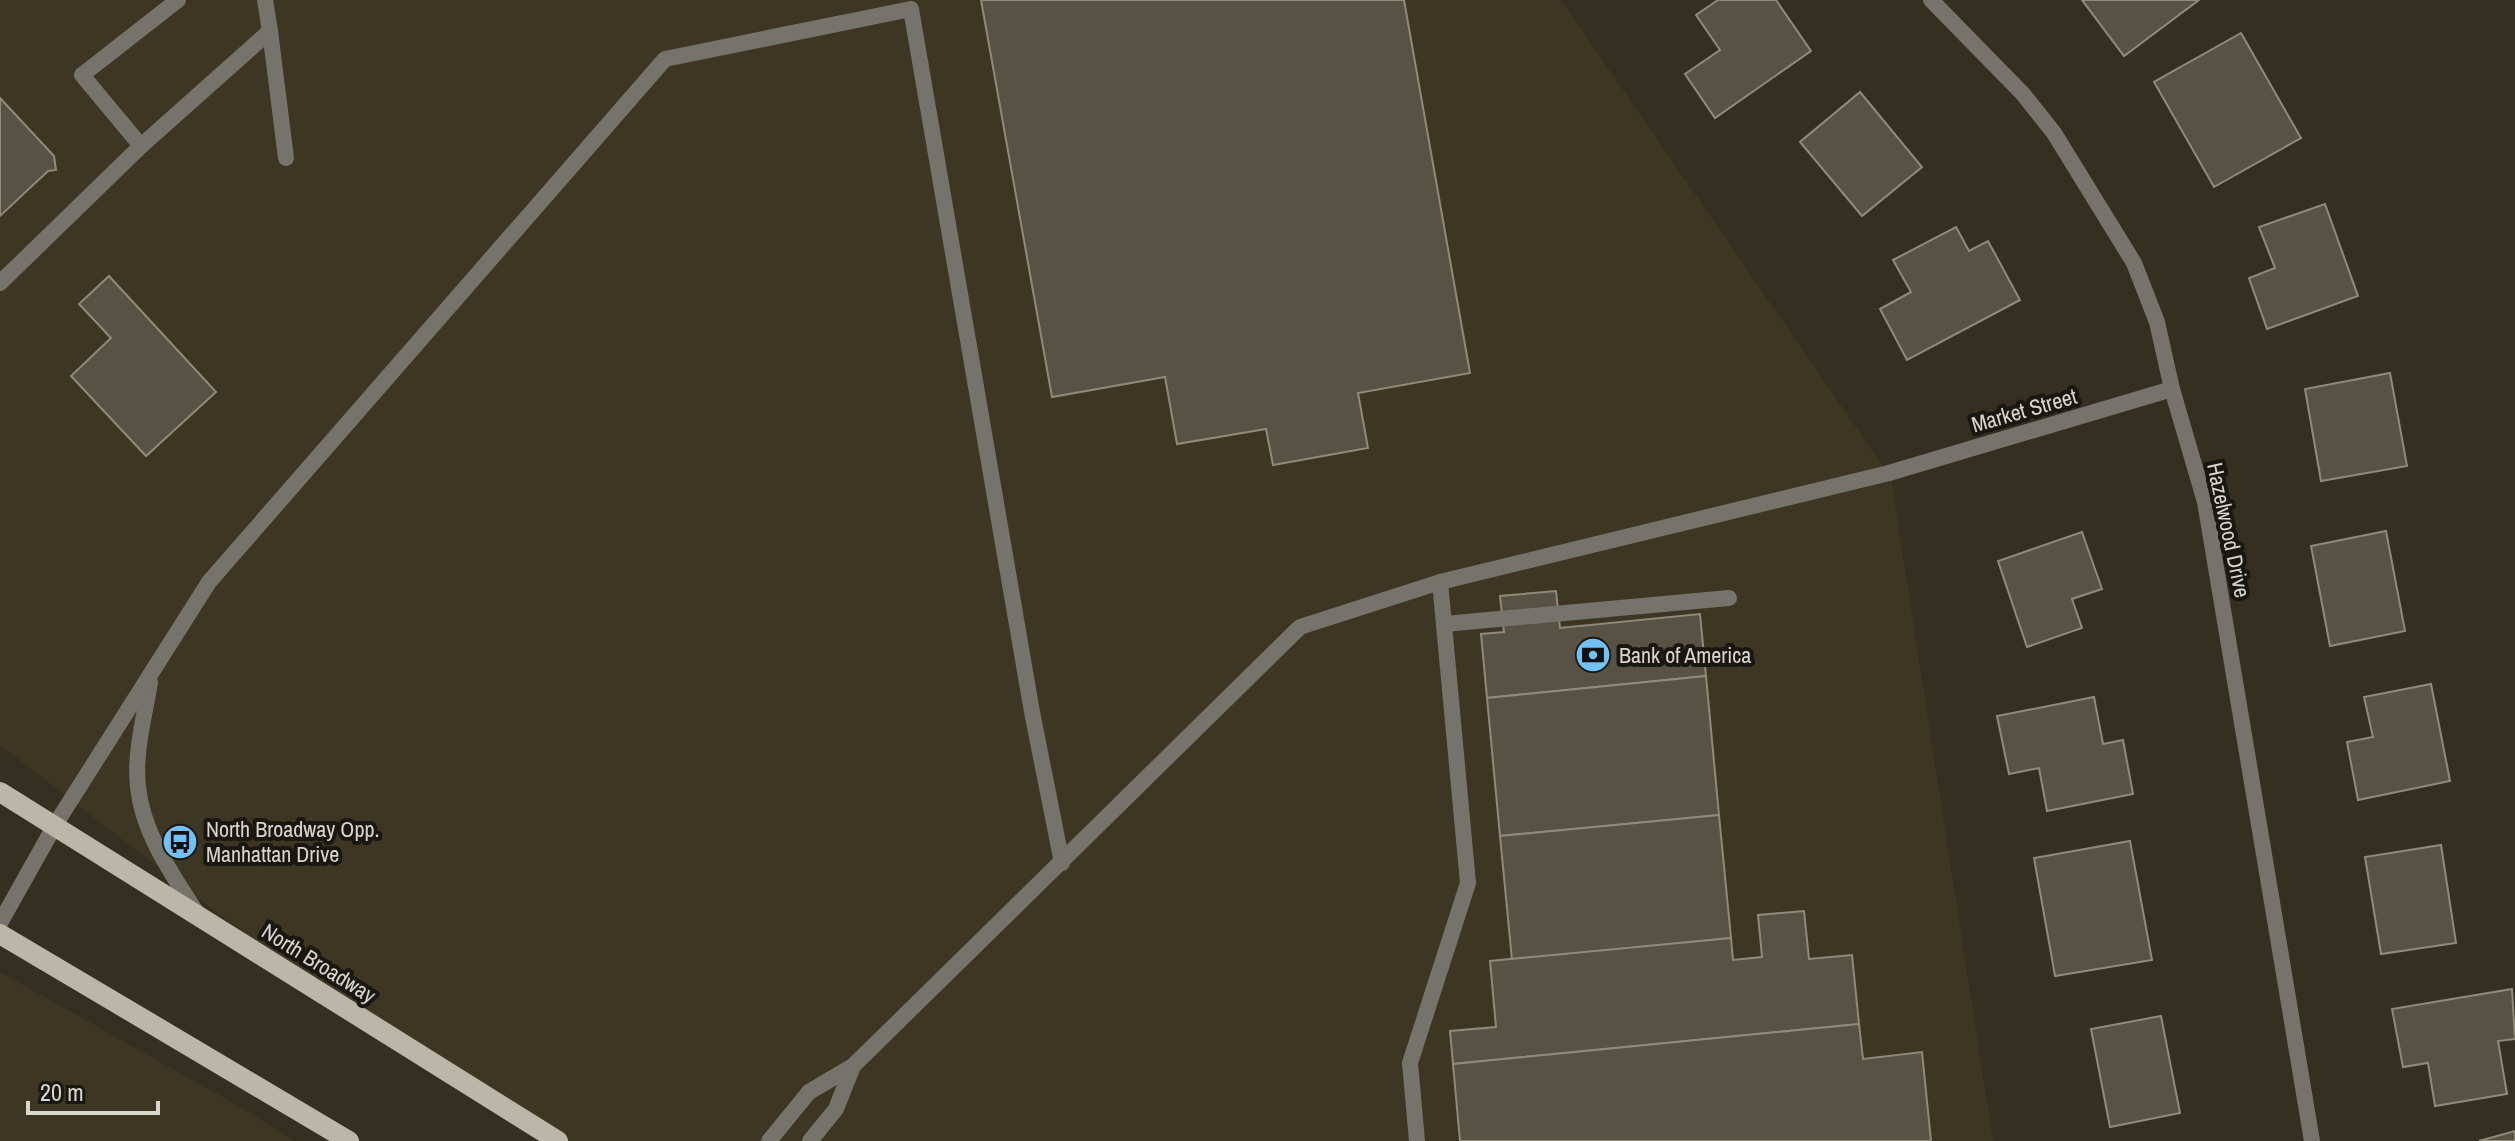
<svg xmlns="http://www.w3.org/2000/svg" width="2515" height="1141" font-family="'Archivo Narrow',sans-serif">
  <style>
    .built { fill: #3d3622 }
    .building { fill: #575243; stroke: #908a7a; stroke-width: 2 }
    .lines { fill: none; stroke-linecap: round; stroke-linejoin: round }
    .lane { stroke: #75736c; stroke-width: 16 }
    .street { stroke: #75736c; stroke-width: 16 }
    .primary { stroke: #bbb6a8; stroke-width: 20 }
    .labels { text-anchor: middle; stroke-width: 8; stroke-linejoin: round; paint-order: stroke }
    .street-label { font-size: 22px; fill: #d9d6cd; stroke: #191711 }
    .poi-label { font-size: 22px; fill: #d9d6cd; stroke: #191711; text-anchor: start }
  </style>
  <rect width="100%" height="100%" fill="#342f21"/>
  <g class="built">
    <polygon points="0,0 1561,0 1891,478 1993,1141 558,1141 328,998 0,745"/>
    <polygon points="0,972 249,1112 294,1141 0,1141"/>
  </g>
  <g class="building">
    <polygon points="981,0 1404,0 1470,373 1358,393 1368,448 1273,465 1266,429 1177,444 1165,377 1052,397"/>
    <polygon points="1718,0 1776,0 1811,51 1715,118 1685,74 1720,50 1696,15"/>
    <polygon points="2082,0 2199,0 2124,56"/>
    <polygon points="2241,33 2301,138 2214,187 2154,82"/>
    <polygon points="1860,92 1922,167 1862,216 1800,142"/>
    <polygon points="0,98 54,156 56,170 48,171 0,216"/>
    <polygon points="2325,204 2358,296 2267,329 2249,278 2275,268 2259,227"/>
    <polygon points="1956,227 1969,251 1988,241 2020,300 1907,360 1880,309 1911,292 1893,260"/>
    <polygon points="109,276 216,392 146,456 71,376 111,338 79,304"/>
    <polygon points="2390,373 2407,466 2321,481 2305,389"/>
    <polygon points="2386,531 2405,631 2330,646 2311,546"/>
    <polygon points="2082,532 2102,589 2072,599 2082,628 2027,647 1998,561"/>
    <polygon points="1556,591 1560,628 1700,614 1706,676 1487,698 1481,634 1504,632 1500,596"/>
    <polygon points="1706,676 1719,815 1500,836 1487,698"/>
    <polygon points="2431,684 2450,781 2358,800 2347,742 2373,737 2364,697"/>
    <polygon points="2094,697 2103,744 2123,740 2133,794 2047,811 2039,768 2009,774 1997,716"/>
    <polygon points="1719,815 1731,938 1512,960 1500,836"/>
    <polygon points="2130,841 2152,960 2055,976 2034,858"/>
    <polygon points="2441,845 2456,943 2381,954 2365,857"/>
    <polygon points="1804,911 1809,959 1852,955 1859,1024 1453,1064 1450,1031 1496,1027 1490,961 1731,938 1733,960 1762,957 1758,915"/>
    <polygon points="2512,989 2515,1039 2498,1041 2507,1094 2435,1106 2428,1063 2403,1067 2392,1009"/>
    <polygon points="2161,1016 2180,1113 2110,1127 2091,1029"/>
    <polygon points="1859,1024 1863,1059 1922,1052 1931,1141 1460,1141 1453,1064"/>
    <polygon points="2515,1131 2515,1141 2479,1141"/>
  </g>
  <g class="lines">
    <g class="lane">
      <polyline points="270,31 286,158"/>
      <polyline points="141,146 82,75 178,0"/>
      <polyline points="0,283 141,146 270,31 265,0"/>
      <polyline points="1444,624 1729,598"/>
      <path d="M 150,682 C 145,715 134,752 138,787 C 143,835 173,875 198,915"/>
      <polyline points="55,825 209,582 665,59 911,9 1032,712 1062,863"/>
      <polyline points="769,1141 809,1092 853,1066 1300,627 1440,582 1889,473"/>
      <polyline points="810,1141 836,1109 853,1066"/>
      <polyline points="1417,1141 1410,1063 1468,883 1440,582"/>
    </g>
    <g class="street">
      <polyline points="1931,0 2023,94 2054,133 2134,263 2157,322 2172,389 2205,502 2312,1141"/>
      <polyline points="1889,473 2172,389"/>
      <polyline points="0,923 55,825"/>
    </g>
    <g class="primary">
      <polyline points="0,792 558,1141"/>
      <polyline points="0,934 349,1141"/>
    </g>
  </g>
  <defs>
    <symbol id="bank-disc" viewBox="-11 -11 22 22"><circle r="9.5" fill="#72c1f5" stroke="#191711"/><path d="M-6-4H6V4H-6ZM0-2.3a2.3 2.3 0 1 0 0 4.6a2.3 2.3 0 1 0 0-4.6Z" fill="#111"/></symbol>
    <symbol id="bus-disc" viewBox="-11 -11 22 22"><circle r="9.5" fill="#72c1f5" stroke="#191711"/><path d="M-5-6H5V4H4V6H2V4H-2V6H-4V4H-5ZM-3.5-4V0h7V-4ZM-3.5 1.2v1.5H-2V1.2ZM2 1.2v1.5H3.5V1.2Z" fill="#111"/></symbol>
  </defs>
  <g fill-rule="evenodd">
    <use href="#bank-disc" x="1573" y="635" width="40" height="40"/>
    <use href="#bus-disc" x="160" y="822" width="40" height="40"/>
  </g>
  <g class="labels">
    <g class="street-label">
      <text transform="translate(2024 410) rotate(-16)" y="8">Market Street</text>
      <text transform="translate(2229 530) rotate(78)" y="8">Hazelwood Drive</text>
      <text transform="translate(319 963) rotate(32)" y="8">North Broadway</text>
    </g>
    <g class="poi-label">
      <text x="1619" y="663">Bank of America</text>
      <text x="206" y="837">North Broadway Opp.<tspan x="206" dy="25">Manhattan Drive</tspan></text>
    </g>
  </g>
  <path d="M28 1101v12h130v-12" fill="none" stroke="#d9d6cd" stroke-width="4"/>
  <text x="40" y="1101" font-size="24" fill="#d9d6cd" stroke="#191711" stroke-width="6" paint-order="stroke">20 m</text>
</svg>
